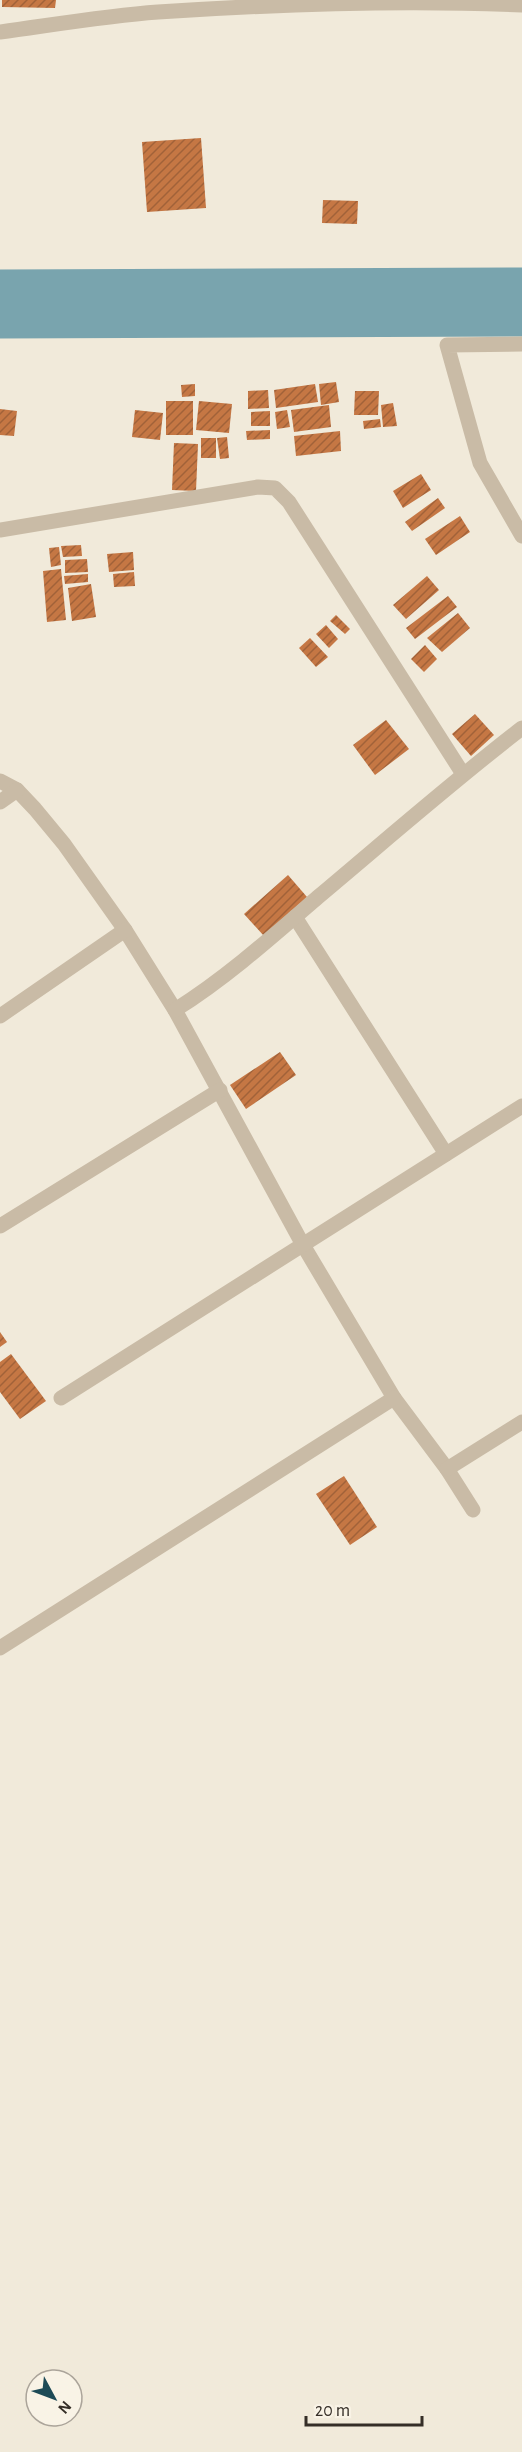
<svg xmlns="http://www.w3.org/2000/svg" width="522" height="2452" font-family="'Alegreya Sans',sans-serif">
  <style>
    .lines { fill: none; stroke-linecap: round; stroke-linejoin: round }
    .stream { stroke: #79a4ae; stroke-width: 12 }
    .river { stroke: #79a4ae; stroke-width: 69 }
    .building { fill: url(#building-hatch) }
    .minor { stroke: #c9bba6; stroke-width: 15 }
  </style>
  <defs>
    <pattern id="building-hatch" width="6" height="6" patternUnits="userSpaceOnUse" patternTransform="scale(1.5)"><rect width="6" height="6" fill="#c57744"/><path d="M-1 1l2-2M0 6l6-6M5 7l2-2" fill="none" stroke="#a16239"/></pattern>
  </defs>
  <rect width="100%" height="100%" fill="#f1eada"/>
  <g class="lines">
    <polyline class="stream" points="504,302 522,327"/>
    <polyline class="river" points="0,304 522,302"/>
  </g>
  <g class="building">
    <polygon points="2,0 56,0 55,8 2,7"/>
    <polygon points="201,138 206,208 147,212 142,142"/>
    <polygon points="323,200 358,201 357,224 322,223"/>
    <polygon points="336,382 339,402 321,405 319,384"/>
    <polygon points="195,384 195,396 182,397 181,385"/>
    <polygon points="315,384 318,402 276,408 274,390"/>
    <polygon points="268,390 269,408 248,409 248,391"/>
    <polygon points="355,391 379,391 378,415 354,415"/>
    <rect x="166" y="401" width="27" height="34"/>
    <polygon points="199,401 232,404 229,433 196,430"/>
    <polygon points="393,403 397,426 383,427 381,405"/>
    <polygon points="329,405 331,427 294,432 291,410"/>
    <polygon points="0,409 17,411 14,436 0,435"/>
    <polygon points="135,410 163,413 160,440 132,437"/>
    <polygon points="287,410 290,427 277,429 275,412"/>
    <polygon points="270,411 270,426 251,426 251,412"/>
    <polygon points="380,419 381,427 364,429 363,421"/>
    <polygon points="270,430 270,439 247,440 246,431"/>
    <polygon points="340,431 341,451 296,456 294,436"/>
    <polygon points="227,437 229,458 220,459 217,438"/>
    <rect x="201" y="438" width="15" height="20"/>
    <polygon points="174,443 198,444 196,491 172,490"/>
    <polygon points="421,474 431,490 403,508 393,491"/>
    <polygon points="438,498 445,508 412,531 405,522"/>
    <polygon points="460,516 470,532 436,555 425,539"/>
    <polygon points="81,545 82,556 63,557 61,546"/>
    <polygon points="59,547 61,565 51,567 49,548"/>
    <polygon points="133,552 134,570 109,572 107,554"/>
    <polygon points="87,559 88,572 65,573 65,560"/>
    <polygon points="61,569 66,620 47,622 43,571"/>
    <polygon points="134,572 135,586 114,587 113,574"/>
    <polygon points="88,574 88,582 65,584 64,576"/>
    <polygon points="427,576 439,590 406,619 393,605"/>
    <polygon points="91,584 96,617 72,621 68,588"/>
    <polygon points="448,596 457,607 415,639 406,628"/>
    <polygon points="458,613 470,628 442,652 427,638"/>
    <polygon points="336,615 350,629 345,634 330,621"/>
    <polygon points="326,625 338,639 329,648 316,634"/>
    <polygon points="310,638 328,657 316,667 299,648"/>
    <polygon points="425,645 437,659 424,672 411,659"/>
    <polygon points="475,714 494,735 471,756 452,734"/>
    <polygon points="386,720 409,749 375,775 353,745"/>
    <polygon points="288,875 307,897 264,936 244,914"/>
    <polygon points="280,1052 296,1075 246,1109 230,1085"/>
    <polygon points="0,1332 7,1342 0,1347"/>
    <polygon points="11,1354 46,1401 20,1419 0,1392 0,1362"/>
    <polygon points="344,1476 377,1527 350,1545 316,1494"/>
  </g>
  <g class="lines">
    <g class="minor">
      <path d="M 0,32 C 52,25 105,16 158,12 C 279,4 401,0 522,5"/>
      <polyline points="522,344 447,345 480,463 522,536"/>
      <polyline points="0,530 258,487 275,488 289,502 463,774"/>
      <polyline points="0,781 17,790 35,809 64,844 125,930 175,1010 303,1245 394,1398 447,1469 473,1510"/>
      <polyline points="0,802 17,790"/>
      <polyline points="295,917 446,1154"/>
      <path d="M 175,1010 C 226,978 273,936 318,897 C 386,840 452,782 522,728"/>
      <polyline points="0,1016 125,930"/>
      <polyline points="0,1226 220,1090"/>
      <polyline points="61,1398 522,1106"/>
      <polyline points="447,1469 522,1422"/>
      <polyline points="0,1648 394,1398"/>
    </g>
  </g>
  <g transform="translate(54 2398) rotate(131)"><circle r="28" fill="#f9f3e6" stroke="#aba49a" stroke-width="1.5"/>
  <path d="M0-4.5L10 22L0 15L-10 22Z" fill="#1d4a56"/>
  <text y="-9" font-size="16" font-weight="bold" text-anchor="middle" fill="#352e27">N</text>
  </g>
  <path d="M306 2416v9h116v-9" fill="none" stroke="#352e27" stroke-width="3"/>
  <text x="315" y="2416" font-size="18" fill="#352e27" stroke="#f9f3e6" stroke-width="4.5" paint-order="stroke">20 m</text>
</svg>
